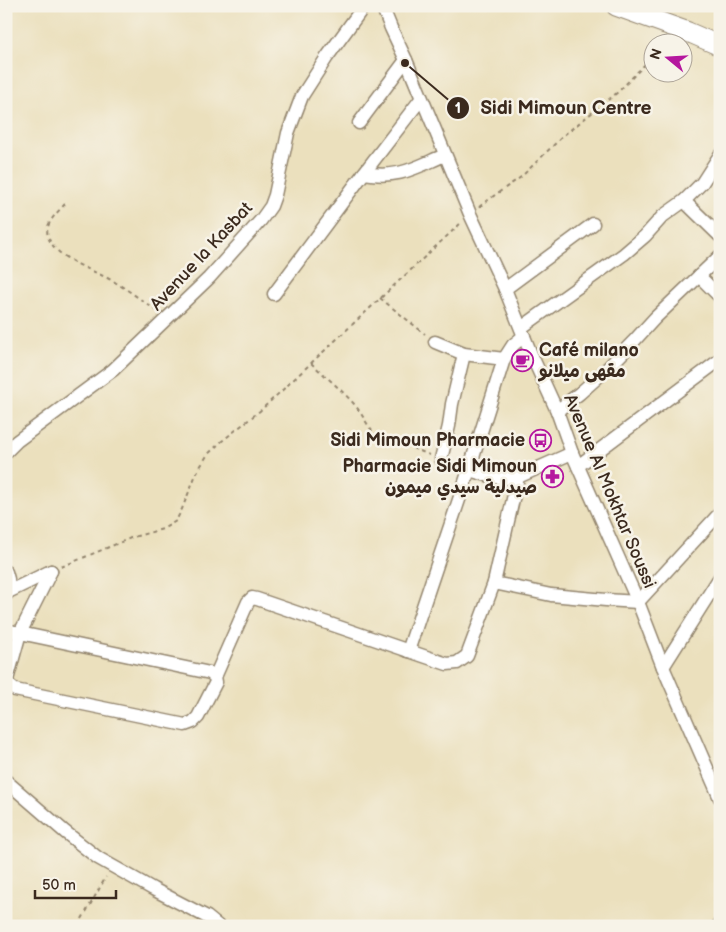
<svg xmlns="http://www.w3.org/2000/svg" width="726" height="932" font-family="'Balsamiq Sans','Playpen Sans Arabic',sans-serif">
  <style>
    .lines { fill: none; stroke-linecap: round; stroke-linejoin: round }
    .street-casing { stroke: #93856e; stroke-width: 15 }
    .secondary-casing { stroke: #93856e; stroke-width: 21 }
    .path { stroke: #93856e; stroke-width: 2; stroke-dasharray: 4 4; stroke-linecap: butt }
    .street { stroke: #fff; stroke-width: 12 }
    .secondary { stroke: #fff; stroke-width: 19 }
    .labels { text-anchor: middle; stroke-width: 5; stroke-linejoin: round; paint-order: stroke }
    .street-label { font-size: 18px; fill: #3b2a1e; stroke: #f7f3e8 }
    .poi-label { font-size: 18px; font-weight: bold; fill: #3b2a1e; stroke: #f7f3e8; text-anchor: end }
    .leader { fill: none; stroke: #3b2a1e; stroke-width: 2 }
    .callout-dot { fill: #3b2a1e; stroke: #f7f3e8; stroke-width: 2 }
    .mark-label { font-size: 15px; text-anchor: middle; font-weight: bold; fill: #fff }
    .callout-label { font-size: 19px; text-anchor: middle; font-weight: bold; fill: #3b2a1e; stroke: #f7f3e8; stroke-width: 5; stroke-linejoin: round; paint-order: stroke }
  </style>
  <rect width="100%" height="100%" fill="#f7f3e8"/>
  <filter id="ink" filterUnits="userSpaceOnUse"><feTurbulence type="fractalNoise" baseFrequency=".02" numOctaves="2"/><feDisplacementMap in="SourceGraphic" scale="10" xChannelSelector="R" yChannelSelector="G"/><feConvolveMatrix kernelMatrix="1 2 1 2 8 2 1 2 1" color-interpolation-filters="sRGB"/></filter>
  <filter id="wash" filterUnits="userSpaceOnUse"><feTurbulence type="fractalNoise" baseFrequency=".0096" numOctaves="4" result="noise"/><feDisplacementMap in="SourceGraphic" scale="20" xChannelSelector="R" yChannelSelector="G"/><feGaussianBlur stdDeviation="1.12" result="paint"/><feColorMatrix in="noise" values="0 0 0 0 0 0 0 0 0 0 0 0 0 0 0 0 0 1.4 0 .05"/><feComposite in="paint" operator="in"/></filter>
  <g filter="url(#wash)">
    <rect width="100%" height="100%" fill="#ebe0bd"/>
  </g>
  <g filter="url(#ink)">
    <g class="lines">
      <defs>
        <g id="street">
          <polyline points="382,6 391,28 406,60 470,214 505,289 531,354 557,411 572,453 638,602 663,667 720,798"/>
          <polyline points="359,123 406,60"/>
          <path d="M 364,173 C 399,179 414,168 445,155"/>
          <polyline points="684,201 720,236"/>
          <polyline points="699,276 720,297"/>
          <polyline points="505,289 593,224"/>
          <polyline points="274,294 364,173 421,99"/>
          <polyline points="521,328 624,254 645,236 663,216 684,201 702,183 720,155"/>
          <polyline points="435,342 464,354 504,359"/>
          <polyline points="557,411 580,393 606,370 633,342 655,318 720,256"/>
          <polyline points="6,452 17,441 113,370 209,278 261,220 271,206 275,195 288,133 302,96 327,57 364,6"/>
          <polyline points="441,459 449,426 452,404 464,354"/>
          <polyline points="578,466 717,362 720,365"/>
          <polyline points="469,470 494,477 507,478 518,477 572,453"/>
          <path d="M 6,572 C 9,580 10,587 6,595"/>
          <polyline points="494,583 551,595 606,600 638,602 720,513"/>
          <polyline points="8,592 51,571"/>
          <polyline points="6,630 20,633 210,673 215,677 216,682 198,717 193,722 185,725 15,690 9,685 7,680 20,633 51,571"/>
          <polyline points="408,651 469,470 504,359 513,345 524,336"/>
          <polyline points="663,667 720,577"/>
          <polyline points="215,677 248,602 252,598 257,599 447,664 457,663 467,656 494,583 518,477"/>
          <polyline points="6,781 65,832 98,858 153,889 207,917 218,926"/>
          <polyline points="718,926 720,925"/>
        </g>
        <polyline id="secondary" points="616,6 688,32 720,46"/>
      </defs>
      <use href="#street" class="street-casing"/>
      <use href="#secondary" class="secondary-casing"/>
      <g class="path">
        <polyline points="672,6 677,12"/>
        <path d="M 65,204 C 57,213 44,224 48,236 C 54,259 94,270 113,281 C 128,290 143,301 157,311"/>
        <polyline points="479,207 495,195 521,177 564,135 618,92 654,55"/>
        <polyline points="380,298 425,334"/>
        <path d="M 311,363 C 325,376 341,389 354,404 C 362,413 366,424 374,433 L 430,455"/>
        <polyline points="61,567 133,537 163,529 176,521 182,509 197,472 208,454 222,441 261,410 462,222"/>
        <polyline points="78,926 106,877"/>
      </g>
      <use href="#street" class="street"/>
      <use href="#secondary" class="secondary"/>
    </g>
  </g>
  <defs>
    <symbol id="cafe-ring" viewBox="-11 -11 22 22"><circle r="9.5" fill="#f7f3e8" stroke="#b5179e" stroke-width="1.5"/><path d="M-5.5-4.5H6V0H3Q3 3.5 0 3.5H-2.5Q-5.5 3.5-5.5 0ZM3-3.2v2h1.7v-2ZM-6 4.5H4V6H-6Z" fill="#b5179e"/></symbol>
    <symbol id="bus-ring" viewBox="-11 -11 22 22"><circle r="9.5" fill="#f7f3e8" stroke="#b5179e" stroke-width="1.5"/><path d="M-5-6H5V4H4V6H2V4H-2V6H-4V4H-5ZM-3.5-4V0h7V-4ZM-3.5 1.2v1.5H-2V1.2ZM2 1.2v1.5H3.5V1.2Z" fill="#b5179e"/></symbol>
    <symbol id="pharmacy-ring" viewBox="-11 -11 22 22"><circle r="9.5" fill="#f7f3e8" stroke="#b5179e" stroke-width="1.5"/><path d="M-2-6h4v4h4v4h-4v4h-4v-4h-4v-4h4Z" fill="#b5179e"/></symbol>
  </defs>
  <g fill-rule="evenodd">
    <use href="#cafe-ring" x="510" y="348" width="25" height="25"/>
    <use href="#bus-ring" x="528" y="428" width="25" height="25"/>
    <use href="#pharmacy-ring" x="540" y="464" width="25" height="25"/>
  </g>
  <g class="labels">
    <g class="street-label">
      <text transform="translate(201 256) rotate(-47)" y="6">Avenue la Kasbat</text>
      <text transform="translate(610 491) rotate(67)" y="6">Avenue Al Mokhtar Soussi</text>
    </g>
    <g class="poi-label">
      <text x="539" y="356" text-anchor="start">Café milano<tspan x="539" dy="21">مقهى ميلانو</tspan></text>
      <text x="525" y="446">Sidi Mimoun Pharmacie</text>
      <text x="537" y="472">Pharmacie Sidi Mimoun<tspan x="537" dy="21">صيدلية سيدي ميمون</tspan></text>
    </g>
  </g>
  <path class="leader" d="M405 63L458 108"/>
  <g class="callout-dot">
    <circle cx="405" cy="63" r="5"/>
    <circle cx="458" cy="108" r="12"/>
  </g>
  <g class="mark-label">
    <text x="458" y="113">1</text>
  </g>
  <g class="callout-label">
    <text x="566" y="114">Sidi Mimoun Centre</text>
  </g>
  <rect width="726" height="932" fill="none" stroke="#f7f3e8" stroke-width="25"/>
  <g transform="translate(668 58) rotate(288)"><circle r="24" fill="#f7f3e8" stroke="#aca397"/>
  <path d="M0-4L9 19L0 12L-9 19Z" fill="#b5179e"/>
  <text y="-8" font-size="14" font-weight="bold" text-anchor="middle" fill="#3b2a1e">N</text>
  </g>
  <path d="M35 890v8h81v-8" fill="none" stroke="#3b2a1e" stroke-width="2.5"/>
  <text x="42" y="890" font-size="15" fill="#3b2a1e" stroke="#f7f3e8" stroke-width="4" paint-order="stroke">50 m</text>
</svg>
